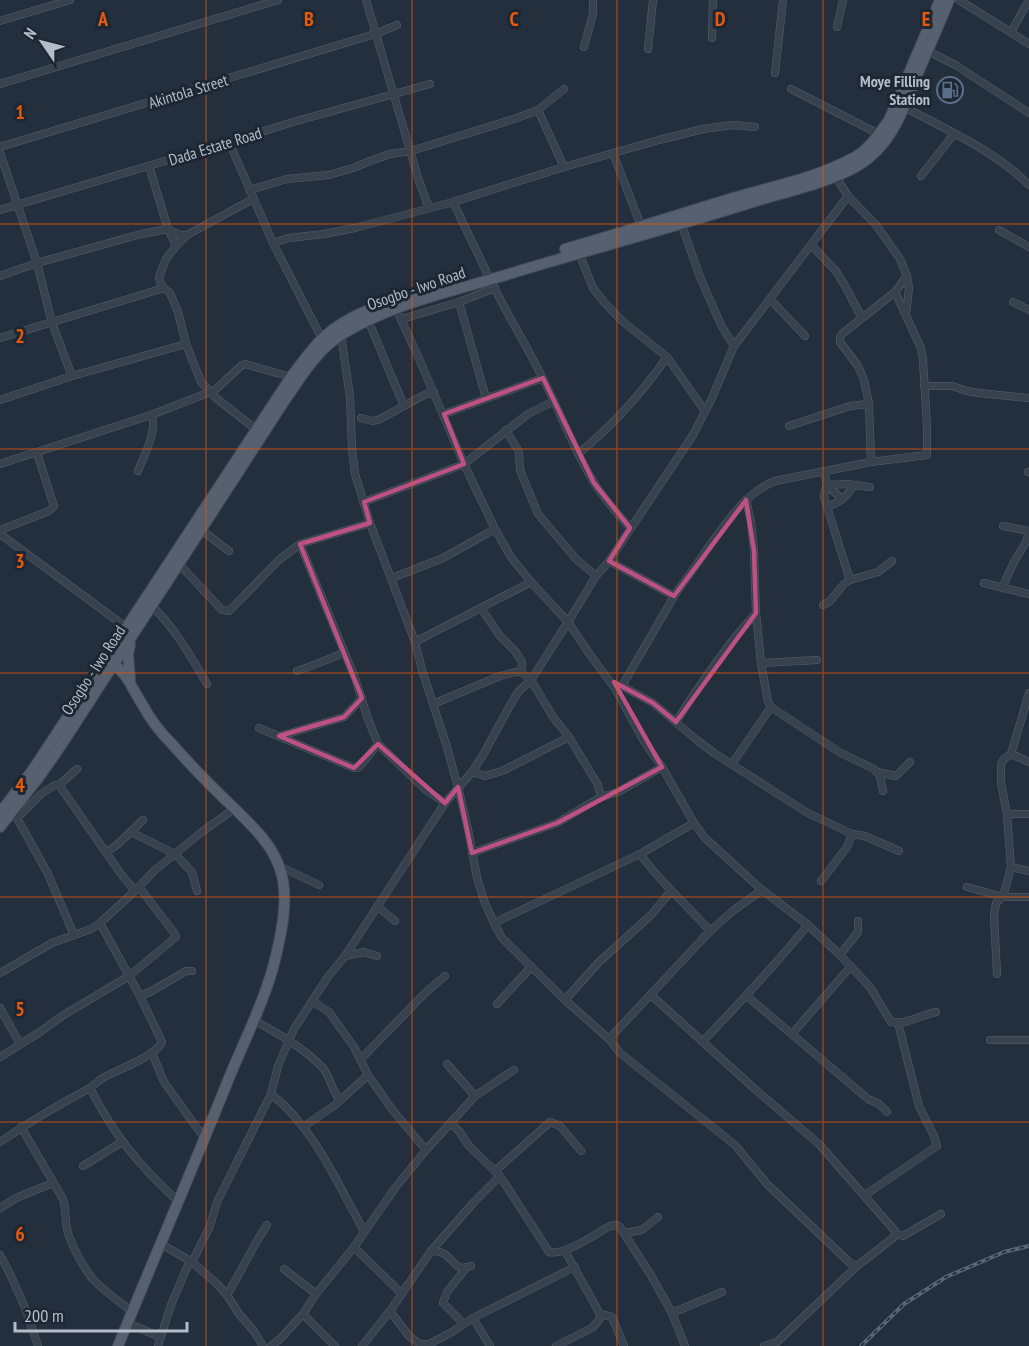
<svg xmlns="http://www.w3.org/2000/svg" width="1029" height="1346" font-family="'PT Sans Narrow',sans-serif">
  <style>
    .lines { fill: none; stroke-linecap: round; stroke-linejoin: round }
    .minor-casing { stroke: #565f6c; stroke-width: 8 }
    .primary-casing { stroke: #414a57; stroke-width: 12 }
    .minor { stroke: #38414e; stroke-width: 7 }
    .primary { stroke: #56606e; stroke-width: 10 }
    .rail-casing { stroke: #5a6575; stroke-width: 4 }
    .rail { stroke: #1d2633; stroke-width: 1.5; stroke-dasharray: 4.5; stroke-linecap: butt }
    .marked { fill: none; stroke: #bd5182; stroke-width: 4.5; stroke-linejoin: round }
    .grid { fill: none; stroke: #e8590c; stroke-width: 1.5; stroke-opacity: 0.55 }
    .labels { text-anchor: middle; stroke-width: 6; stroke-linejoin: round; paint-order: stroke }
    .poi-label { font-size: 16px; font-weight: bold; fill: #b4bcc9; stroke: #1d2633; text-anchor: end }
    .street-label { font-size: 16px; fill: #b4bcc9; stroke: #1d2633 }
    .grid-label { font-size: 20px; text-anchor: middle; font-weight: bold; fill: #e8590c; stroke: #1d2633; stroke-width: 6; stroke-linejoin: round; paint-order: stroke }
  </style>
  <rect width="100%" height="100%" fill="#242f3e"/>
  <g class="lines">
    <defs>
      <g id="minor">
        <polyline points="366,0 419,181 429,208"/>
        <polyline points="959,0 1029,44"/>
        <polyline points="0,21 70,0"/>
        <polyline points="837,27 843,0"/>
        <polyline points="1011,32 1029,0"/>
        <polyline points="712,38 713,0"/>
        <polyline points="584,47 593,14 593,0"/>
        <polyline points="648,49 653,0"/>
        <polyline points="928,51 957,66 1029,113"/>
        <polyline points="775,73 783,0"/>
        <polyline points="0,84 278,0"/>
        <polyline points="791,89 879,134"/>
        <path d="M 904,107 C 947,130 994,150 1029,185"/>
        <polyline points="538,110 564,167"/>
        <polyline points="229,142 273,243 322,339"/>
        <polyline points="0,147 375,34 397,25"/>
        <polyline points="0,153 37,263 52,323 72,376"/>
        <polyline points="613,153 641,226"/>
        <polyline points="149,166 168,229 176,246"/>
        <polyline points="921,176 954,134"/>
        <polyline points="836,177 848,196 876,225 900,259 907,276 909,288 906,315"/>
        <polyline points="249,190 287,179 329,175 353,168 370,161 390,154 411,151 514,119 538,110 564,89"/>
        <polyline points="253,199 187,235 176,246 166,259 159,277 160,282 164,288 170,293 178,312 186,344 201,382 216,398 257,430"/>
        <polyline points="453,202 487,273"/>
        <polyline points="0,210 229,142 293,122 430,84"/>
        <polyline points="681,223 700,277 721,325 734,346"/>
        <polyline points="999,230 1029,247"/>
        <polyline points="273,243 289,238 324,234 355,228 453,202 564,167 659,140 703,129 733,125 755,127"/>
        <polyline points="811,245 836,271 845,286 862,318"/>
        <polyline points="579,253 593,288 604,302 622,321 667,357 705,411"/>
        <polyline points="0,276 37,263 141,234 168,229 180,235 187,235"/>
        <path d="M 490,279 C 506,313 526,344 542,377 C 560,411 573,448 593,481 C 603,498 617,513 630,528"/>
        <polyline points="770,299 805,336"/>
        <polyline points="459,302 486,398"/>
        <polyline points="1013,302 1029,310"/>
        <path d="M 396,309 L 417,354 L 464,464 L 495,529 L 511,557 L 531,582 L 568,622 L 591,656 L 616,690 L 645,743 L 662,767 L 694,823 L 705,838 L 762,890 L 808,925 L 840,955 L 870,987 L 891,1022 C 907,1025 921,1015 936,1012"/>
        <polyline points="402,319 459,302 495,288"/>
        <polyline points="368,320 404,406"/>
        <polyline points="341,335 350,397 352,448 355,474 370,523 415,642 422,670 446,744 458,787 468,829 477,878 485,903 494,923 502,938 565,1000 609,1039 620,1053 735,1145 767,1184 849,1262 857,1266 893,1238 896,1234 895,1231 819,1144 757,1091 651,995"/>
        <polyline points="0,338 164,288"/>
        <polyline points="924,386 952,386 967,391 979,393 1029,398"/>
        <polyline points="0,400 72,376 186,344"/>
        <polyline points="444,414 543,378"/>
        <polyline points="361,418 372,421 378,420 426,394 434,392"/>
        <polyline points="789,426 850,406 869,404"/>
        <polyline points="506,430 519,452 520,470 538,514 576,559 596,576"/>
        <path d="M 578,454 C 612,426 642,393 667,357"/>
        <polyline points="871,462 869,404 864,380 858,366 840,342 840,338 842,334 895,292 907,276"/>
        <polyline points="0,464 151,415 210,392 214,391 242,365 245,364 291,377"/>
        <path d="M 138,471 C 143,458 159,428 151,415"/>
        <polyline points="824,471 827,485 842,499"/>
        <polyline points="1028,472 1029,472"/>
        <polyline points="827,485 825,490 824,497 850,580"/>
        <polyline points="827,485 847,484 870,487"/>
        <polyline points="746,500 751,522 754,551 756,613 761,663 768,702 771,707 839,752 874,769 880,776 883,791"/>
        <polyline points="364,502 464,464 528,414 554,401"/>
        <path d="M 827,506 C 839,504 848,495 854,485"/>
        <polyline points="1003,526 1029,531"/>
        <polyline points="0,530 49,511 54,506 37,453"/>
        <polyline points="201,530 229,551"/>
        <polyline points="0,534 127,628"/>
        <polyline points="300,544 355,678 368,719 378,744 426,790 445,803 472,772 483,755 508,709 518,692 531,680 568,622 596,576 609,561 693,435 712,398 734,346 848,196"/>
        <polyline points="609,561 674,596"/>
        <polyline points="179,564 222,610 229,611 280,559 300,544 370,523"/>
        <polyline points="392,578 443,558 495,529"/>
        <polyline points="984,583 1029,594"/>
        <polyline points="1002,588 1014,562 1026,542 1029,531"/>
        <polyline points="823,605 830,601 844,584 850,580 878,572 892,561"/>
        <path d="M 152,606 C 175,628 191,657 207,684"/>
        <polyline points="481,608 500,636 515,651 522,662 521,672"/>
        <polyline points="415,642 531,582"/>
        <polyline points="761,663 817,660"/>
        <path d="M 297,671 C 313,666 328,659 344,653"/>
        <polyline points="622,686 653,703 698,741 714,753 806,812 852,834 865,836 899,851"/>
        <path d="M 616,690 L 622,686 C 639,657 656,627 673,598 C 683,582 695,568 705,552 C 724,526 744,493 775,481 L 871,462 L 927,455 L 927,426 L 923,360 L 921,348 L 895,292"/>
        <polyline points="433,704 500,676 515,672 521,672 531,680 553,717 569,737 598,785 601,797"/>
        <path d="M 676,722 C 700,684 726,646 756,613"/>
        <polyline points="259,728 354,768 358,768 361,765 378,744"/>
        <polyline points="280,736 344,717 362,698"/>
        <polyline points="1011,754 1029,762"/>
        <polyline points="732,764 771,707"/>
        <polyline points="472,772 485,776 502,771 569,737"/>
        <polyline points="877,772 896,776 910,762"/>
        <polyline points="59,785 121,874 135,891"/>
        <polyline points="1007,814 1029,814"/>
        <polyline points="9,815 17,818 48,874 74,935"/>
        <polyline points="17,818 41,794 55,785 59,785 77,769"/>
        <polyline points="131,832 175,854 192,872 197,891"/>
        <polyline points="107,852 118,844 143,820"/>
        <polyline points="472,853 557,823 601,797 618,792 662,767"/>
        <path d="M 640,854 C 660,882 686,904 710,931"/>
        <polyline points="279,866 319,885"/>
        <polyline points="1011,867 1029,871"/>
        <polyline points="821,881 847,847 852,834"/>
        <polyline points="967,887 1003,897 1029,897"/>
        <polyline points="377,906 395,921"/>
        <polyline points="494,923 640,854 694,823"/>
        <polyline points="840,955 858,932 858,921"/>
        <polyline points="345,956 364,952 377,956"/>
        <polyline points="0,973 52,943 91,929 100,923 135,891 155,870 203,831 234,809"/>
        <polyline points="997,974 994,916 996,903 1003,897 1011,867 1007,814 1001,783 1001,764 1004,759 1011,754 1029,693"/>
        <polyline points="140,996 150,992 186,971 192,971"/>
        <polyline points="747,996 868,1099 879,1104 887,1112"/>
        <polyline points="565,1000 598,963 651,915 671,891"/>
        <polyline points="312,1001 329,1012 354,1047 368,1075 391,1108 426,1150"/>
        <polyline points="497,1004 531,967"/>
        <polyline points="0,1008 20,1044"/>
        <path d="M 253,1020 C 277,1033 303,1047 322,1067 C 331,1077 331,1090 340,1100"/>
        <polyline points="792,1034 851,966"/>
        <polyline points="609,1039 710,931 734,910 762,890"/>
        <polyline points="990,1040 1029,1040"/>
        <path d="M 702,1042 C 739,1004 774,966 808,925"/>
        <polyline points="152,1053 164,1082 205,1139"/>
        <polyline points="0,1057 40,1032 62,1016 129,976 176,937 175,934 139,887"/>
        <polyline points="360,1060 424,994 445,976"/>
        <polyline points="447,1064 475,1096"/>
        <path d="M 90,1088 C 114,1135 140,1167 179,1202"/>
        <path d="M 271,1094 C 314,1127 338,1185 364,1231"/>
        <path d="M 450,1123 L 459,1131 L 469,1146 L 500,1176 L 549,1252 C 565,1256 595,1234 610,1226 L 617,1225 L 620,1227 L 652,1277 L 672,1313 L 685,1346"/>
        <path d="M 21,1127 L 63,1199 C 67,1211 64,1224 69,1236 C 74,1250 83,1266 92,1278 C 103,1291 119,1301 132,1312"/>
        <polyline points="303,1127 335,1105 368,1075"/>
        <path d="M 0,1142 C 28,1123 58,1105 88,1089 C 93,1086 98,1081 103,1078 C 118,1069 155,1057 162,1042 L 140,996 L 100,923"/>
        <polyline points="83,1166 122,1142"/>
        <polyline points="495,1171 550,1122 560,1126 581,1151"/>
        <polyline points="865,1195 937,1146 934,1136 919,1106 898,1023"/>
        <polyline points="0,1208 16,1198 53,1183"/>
        <polyline points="625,1233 642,1230 658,1217"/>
        <polyline points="896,1234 903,1236 941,1214"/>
        <polyline points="161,1244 192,1262 216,1283 227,1295 239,1314 253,1330 263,1346"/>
        <polyline points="354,1247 402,1294"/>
        <path d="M 431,1251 C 436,1251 442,1252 446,1255 C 455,1262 457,1272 471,1266"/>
        <polyline points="0,1255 11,1276 25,1308 38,1346"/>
        <polyline points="284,1269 316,1294"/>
        <path d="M 227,1295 C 241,1272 252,1247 267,1225"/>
        <polyline points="390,1311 409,1336 417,1342 421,1344 429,1344 452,1332 473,1318 575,1267"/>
        <polyline points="672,1313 722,1292"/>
        <polyline points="303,1314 335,1346"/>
        <polyline points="600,1314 612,1317 624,1346"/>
        <polyline points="473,1318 490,1346"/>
        <polyline points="128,1323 160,1337"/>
        <polyline points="464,1324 443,1303 447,1292 466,1268"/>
        <polyline points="158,1346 171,1305 188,1265 192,1262 210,1226 217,1202 271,1094 278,1066 294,1029 327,978 345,956 445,803"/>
        <polyline points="271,1346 280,1339 303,1314 316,1294 354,1247 395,1188 426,1150 475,1096 514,1070"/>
        <polyline points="362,1346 390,1311 431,1251 474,1202 500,1176"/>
        <polyline points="556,1346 592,1328 599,1320 600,1314 565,1251"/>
        <polyline points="764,1346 777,1342 857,1266"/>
      </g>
      <g id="primary">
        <path d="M 565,249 C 621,233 677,215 733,198 C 774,186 817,178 855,157 C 869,149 879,134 889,120 L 940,0"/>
        <path d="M 110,661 C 128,674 131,687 142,704 C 150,719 160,732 172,744 C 192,767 213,788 235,809 C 252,826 270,842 279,866 C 290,894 282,931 275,960 C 265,1000 245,1039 229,1078 C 193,1168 155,1256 118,1346"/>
        <polyline points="130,679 128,655 130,644"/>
        <path d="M 0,813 L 34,768 L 291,377 C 302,363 311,349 324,337 C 352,311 393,301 429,290"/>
        <path d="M 0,827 L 39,777 L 60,747 L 285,400 C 301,377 317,350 341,335 C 389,305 446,293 499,277 C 584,251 671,228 756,201 C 789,191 845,179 870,157 C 895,136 905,105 917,75 C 928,50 939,25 949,0"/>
      </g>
    </defs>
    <use href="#minor" class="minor-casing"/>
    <use href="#primary" class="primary-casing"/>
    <use href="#minor" class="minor"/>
    <use href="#primary" class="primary"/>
    <defs>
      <polyline id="rail" points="861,1346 904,1304 946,1277 1004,1252 1029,1246"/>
    </defs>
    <use href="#rail" class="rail-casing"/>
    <use href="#rail" class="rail"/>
  </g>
  <path class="marked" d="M 543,378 L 594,483 L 630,528 L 609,561 L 674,596 L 746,500 L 754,551 L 756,613 L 676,722 L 653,703 L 614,682 L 662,767 L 557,823 L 472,853 L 458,787 L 445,803 L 378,744 L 354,768 L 279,736 L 344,717 L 362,698 L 300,544 L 370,523 L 364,502 L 464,464 L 444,414 Z"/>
  <path class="grid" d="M 206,0 L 206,1346M 412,0 L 412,1346M 617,0 L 617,1346M 823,0 L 823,1346M 0,224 L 1029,224M 0,449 L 1029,449M 0,673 L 1029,673M 0,897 L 1029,897M 0,1122 L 1029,1122"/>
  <defs>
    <symbol id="fuel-ring" viewBox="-11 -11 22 22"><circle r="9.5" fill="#1d2633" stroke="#5c6f8a" stroke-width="1.5"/><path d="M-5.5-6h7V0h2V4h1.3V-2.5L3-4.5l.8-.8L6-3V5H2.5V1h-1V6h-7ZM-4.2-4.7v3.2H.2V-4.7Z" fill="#5c6f8a"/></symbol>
  </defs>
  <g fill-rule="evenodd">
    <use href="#fuel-ring" x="935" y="75" width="30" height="30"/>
  </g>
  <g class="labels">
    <g class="poi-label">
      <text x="930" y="87">Moye Filling<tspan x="930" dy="18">Station</tspan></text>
    </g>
    <g class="street-label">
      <text transform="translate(188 91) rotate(-17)" y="6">Akintola Street</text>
      <text transform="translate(215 146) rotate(-17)" y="6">Dada Estate Road</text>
      <text transform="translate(416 288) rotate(-19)" y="6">Osogbo - Iwo Road</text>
      <text transform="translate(93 670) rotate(-57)" y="6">Osogbo - Iwo Road</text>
    </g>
  </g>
  <g class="grid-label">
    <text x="103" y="26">A</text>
    <text x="309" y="26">B</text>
    <text x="514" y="26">C</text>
    <text x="720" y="26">D</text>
    <text x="926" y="26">E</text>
    <text x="20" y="119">1</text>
    <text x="20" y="343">2</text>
    <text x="20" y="568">3</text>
    <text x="20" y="792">4</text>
    <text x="20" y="1016">5</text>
    <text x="20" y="1241">6</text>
  </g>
  <g transform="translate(42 42) rotate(305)" stroke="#1d2633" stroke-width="4.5" paint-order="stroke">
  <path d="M0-4.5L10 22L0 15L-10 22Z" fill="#b4bcc9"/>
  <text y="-9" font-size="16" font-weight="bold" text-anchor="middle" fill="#b4bcc9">N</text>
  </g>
  <path d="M15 1322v9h172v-9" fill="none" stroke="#b4bcc9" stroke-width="3"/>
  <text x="24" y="1322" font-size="18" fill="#b4bcc9" stroke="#1d2633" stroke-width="4.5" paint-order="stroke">200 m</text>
</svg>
